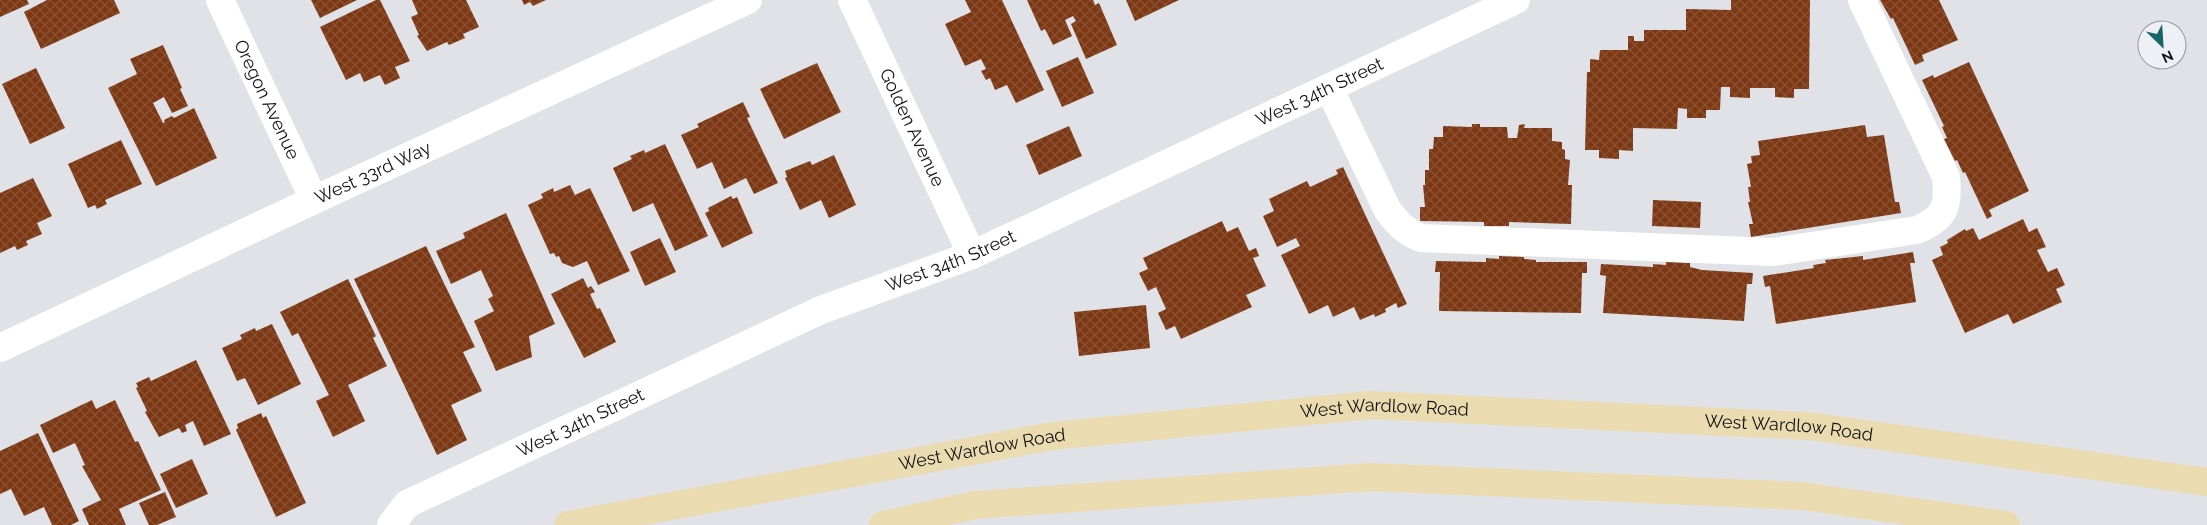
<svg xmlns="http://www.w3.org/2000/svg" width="2207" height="525" font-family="Raleway,sans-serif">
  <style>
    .building { fill: url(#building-cross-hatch) }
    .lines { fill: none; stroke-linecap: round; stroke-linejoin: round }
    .minor { stroke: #fff; stroke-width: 28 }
    .major { stroke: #ebdbb1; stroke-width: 28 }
    .labels { text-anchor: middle; stroke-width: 5; stroke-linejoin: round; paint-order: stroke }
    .street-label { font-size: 18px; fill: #121314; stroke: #eef0f5 }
  </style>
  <defs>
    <pattern id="building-cross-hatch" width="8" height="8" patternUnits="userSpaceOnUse" patternTransform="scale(1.25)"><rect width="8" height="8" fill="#7d3813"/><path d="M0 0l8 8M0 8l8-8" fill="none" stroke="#895234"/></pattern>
  </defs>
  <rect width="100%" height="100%" fill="#e1e2e8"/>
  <g class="building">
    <polygon points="0,0 27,0 29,4 0,17"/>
    <polygon points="47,0 114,0 120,13 41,49 24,12"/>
    <polygon points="311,0 357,0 320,18"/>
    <polygon points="376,0 380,0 410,61 395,67 400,78 385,85 380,75 364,82 360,73 346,80 320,27"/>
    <polygon points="412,0 466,0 479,27 463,34 465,38 449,45 447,42 427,51 417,36 419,35 411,17 418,14"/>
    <polygon points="522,0 546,0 533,6 530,2 524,5"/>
    <polygon points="965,0 1002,0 1044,90 1016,103 1007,85 995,90 990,78 986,80 981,71 986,69 981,59 965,66 945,24 971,12"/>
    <polygon points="1027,0 1093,0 1095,5 1099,3 1117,45 1086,59 1071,24 1076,21 1073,16 1065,20 1072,36 1053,45 1045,29 1041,31"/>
    <polygon points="1126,0 1179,0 1135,21"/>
    <polygon points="1731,0 1810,0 1809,89 1794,89 1794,98 1775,97 1775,88 1750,88 1750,98 1730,97 1730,87 1721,87 1720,110 1706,110 1706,118 1687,118 1687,109 1678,108 1677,129 1633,128 1633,151 1619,150 1619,159 1599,158 1599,150 1585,150 1587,72 1590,72 1590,59 1599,60 1600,50 1628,50 1628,36 1634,36 1634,41 1644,41 1644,30 1686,30 1686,9 1731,10"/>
    <polygon points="1880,0 1939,0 1958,40 1922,55 1924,61 1915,65 1893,18 1891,19"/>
    <polygon points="163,45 182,88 180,89 188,106 172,113 164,97 153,103 163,123 165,122 164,120 172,116 174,118 194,108 217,158 156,186 108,88 137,74 130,59"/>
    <polygon points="1078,57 1094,93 1062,107 1046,71"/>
    <polygon points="1969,62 2029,191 1989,210 1992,216 1987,219 1965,172 1963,173 1957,160 1955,161 1944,139 1947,138 1942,127 1944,126 1922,80 1933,75 1934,78"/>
    <polygon points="817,63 841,112 784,139 760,89"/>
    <polygon points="36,68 65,128 30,144 2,84"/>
    <polygon points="743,102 750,117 747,118 778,183 754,194 746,178 724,189 712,162 697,169 681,135 699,127 697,124"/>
    <polygon points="1472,124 1480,124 1480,127 1507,127 1508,138 1517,138 1519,125 1525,124 1524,128 1552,128 1552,141 1562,142 1562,149 1565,150 1565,159 1570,160 1568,185 1572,185 1571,224 1509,222 1509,226 1484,226 1484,222 1420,221 1420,207 1425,207 1423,185 1425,185 1425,170 1429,170 1429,149 1433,149 1434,137 1443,137 1443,126 1472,127"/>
    <polygon points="1865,125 1867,137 1884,135 1895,202 1899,202 1901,213 1751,237 1749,224 1753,224 1748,202 1750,202 1748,187 1751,187 1747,164 1752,163 1751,156 1760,155 1758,141"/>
    <polygon points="1069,126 1082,156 1039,175 1026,145"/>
    <polygon points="121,140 142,184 105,200 107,204 97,209 95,205 88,208 68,164"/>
    <polygon points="665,144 708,236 675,251 653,203 633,212 613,168 632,159 630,156 644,150 645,153"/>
    <polygon points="834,155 856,205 829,218 821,200 800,210 785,178 787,177 785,171 810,161 812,165"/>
    <polygon points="1343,167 1407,304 1398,308 1396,303 1385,309 1386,312 1375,317 1374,314 1360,320 1354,307 1333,317 1328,305 1309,314 1281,255 1300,246 1296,238 1277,247 1263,216 1274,211 1269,199 1307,181 1310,187 1338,174 1336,170"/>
    <polygon points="33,178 52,216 37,223 42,234 26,241 28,245 17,250 15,246 0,253 0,193"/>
    <polygon points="570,185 575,195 590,188 630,271 598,285 587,261 573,267 562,263 559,256 556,257 554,253 550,254 528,205 543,198 541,194 553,188 554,192"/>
    <polygon points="731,196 733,199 737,197 753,233 722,248 705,213 709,211 708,208"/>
    <polygon points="1653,200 1701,202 1700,228 1652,226"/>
    <polygon points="506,213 555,324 529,336 532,357 496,371 474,321 494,311 488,299 493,296 481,270 451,284 436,251 465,238 463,233"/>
    <polygon points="2023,219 2029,232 2037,228 2046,247 2037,250 2048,272 2057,268 2065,285 2056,289 2062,302 2013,324 2008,314 1965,333 1932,260 1943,255 1940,247 1948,243 1947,240 1965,229 1966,231 1973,228 1979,240"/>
    <polygon points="1222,221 1227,232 1238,227 1249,251 1256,248 1259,256 1253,258 1266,286 1246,295 1252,307 1181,339 1175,326 1166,330 1158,313 1166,309 1156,287 1148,291 1139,273 1148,269 1143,258"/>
    <polygon points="660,238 676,272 645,286 630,252"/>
    <polygon points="426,246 475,347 463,352 482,391 451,405 467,440 437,455 354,279"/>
    <polygon points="1913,252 1915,263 1910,263 1916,302 1776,324 1770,286 1765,287 1763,276 1814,268 1813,265 1826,263 1825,260 1863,256 1863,260"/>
    <polygon points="1499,256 1524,257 1524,259 1536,260 1536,262 1587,262 1587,273 1582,273 1581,313 1439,311 1440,272 1435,272 1436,261 1486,262 1486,258 1499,259"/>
    <polygon points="1666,262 1690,263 1690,267 1702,270 1753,273 1752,284 1747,284 1744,321 1603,313 1606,276 1600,275 1601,264 1653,267 1653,264 1666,265"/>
    <polygon points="583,278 588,288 591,286 595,292 590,294 597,309 600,308 616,342 584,358 551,294"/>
    <polygon points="348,279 376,336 373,338 387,366 348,385 365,421 333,437 316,401 329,395 298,333 292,336 280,312"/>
    <polygon points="1146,305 1150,348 1079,356 1074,312"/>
    <polygon points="272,324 301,384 258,405 245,378 237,381 222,348 242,339 240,335 255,328 256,331"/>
    <polygon points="196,360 231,434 204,446 193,421 185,425 187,431 182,433 179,428 159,437 145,412 147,411 136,388 138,387 136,383 149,377 151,381"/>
    <polygon points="92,400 96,409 115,400 135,442 138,441 161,490 119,509 126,525 89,525 82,509 101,500 82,466 85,465 75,443 53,453 40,425"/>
    <polygon points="261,413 263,418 266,416 306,503 276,517 236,430 238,428 237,424"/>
    <polygon points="38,433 79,521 71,525 52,525 44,507 24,516 11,489 0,494 0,451"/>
    <polygon points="192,459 208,494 176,508 160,474"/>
    <polygon points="165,492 176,517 157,525 149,525 139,503"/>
  </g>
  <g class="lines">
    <g class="minor">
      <path id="s1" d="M 220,0 L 314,200"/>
      <path id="s2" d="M 852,0 L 972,255"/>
      <path d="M 1329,88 L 1387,209 C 1397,223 1405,232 1421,238 L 1773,252 L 1917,230 C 1945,218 1949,207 1946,177 L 1862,0"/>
      <path id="s3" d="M 0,348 L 314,200 L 748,0"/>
      <path id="s4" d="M 391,525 L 407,504 L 821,310 L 972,255 L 1516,0"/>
    </g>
    <g class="major">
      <path id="s5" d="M 568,525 L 1053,436 L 1371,405 L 1808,426 L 2207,482"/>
      <polyline points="883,525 975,505 1371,477 1801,496 2006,525"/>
    </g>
  </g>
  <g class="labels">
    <g class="street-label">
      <text dy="6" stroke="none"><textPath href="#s4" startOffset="1028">West 34th Street</textPath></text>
      <text dy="6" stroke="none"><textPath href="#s1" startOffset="110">Oregon Avenue</textPath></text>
      <text dy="6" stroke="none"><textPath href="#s2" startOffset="141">Golden Avenue</textPath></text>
      <text dy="6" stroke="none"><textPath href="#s3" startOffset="412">West 33rd Way</textPath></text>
      <text dy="6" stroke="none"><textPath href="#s4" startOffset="622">West 34th Street</textPath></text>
      <text dy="6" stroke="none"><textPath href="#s5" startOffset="826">West Wardlow Road</textPath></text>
      <text dy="6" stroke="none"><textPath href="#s4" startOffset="218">West 34th Street</textPath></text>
      <text dy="6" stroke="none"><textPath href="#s5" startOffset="1231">West Wardlow Road</textPath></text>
      <text dy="6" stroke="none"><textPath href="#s5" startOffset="421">West Wardlow Road</textPath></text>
    </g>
  </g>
  <g transform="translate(2162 45) rotate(155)"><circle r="24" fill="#eef0f5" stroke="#96989b"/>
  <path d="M0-4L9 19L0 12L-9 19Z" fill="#166567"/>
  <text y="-8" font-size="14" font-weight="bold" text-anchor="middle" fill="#121314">N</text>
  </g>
</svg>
